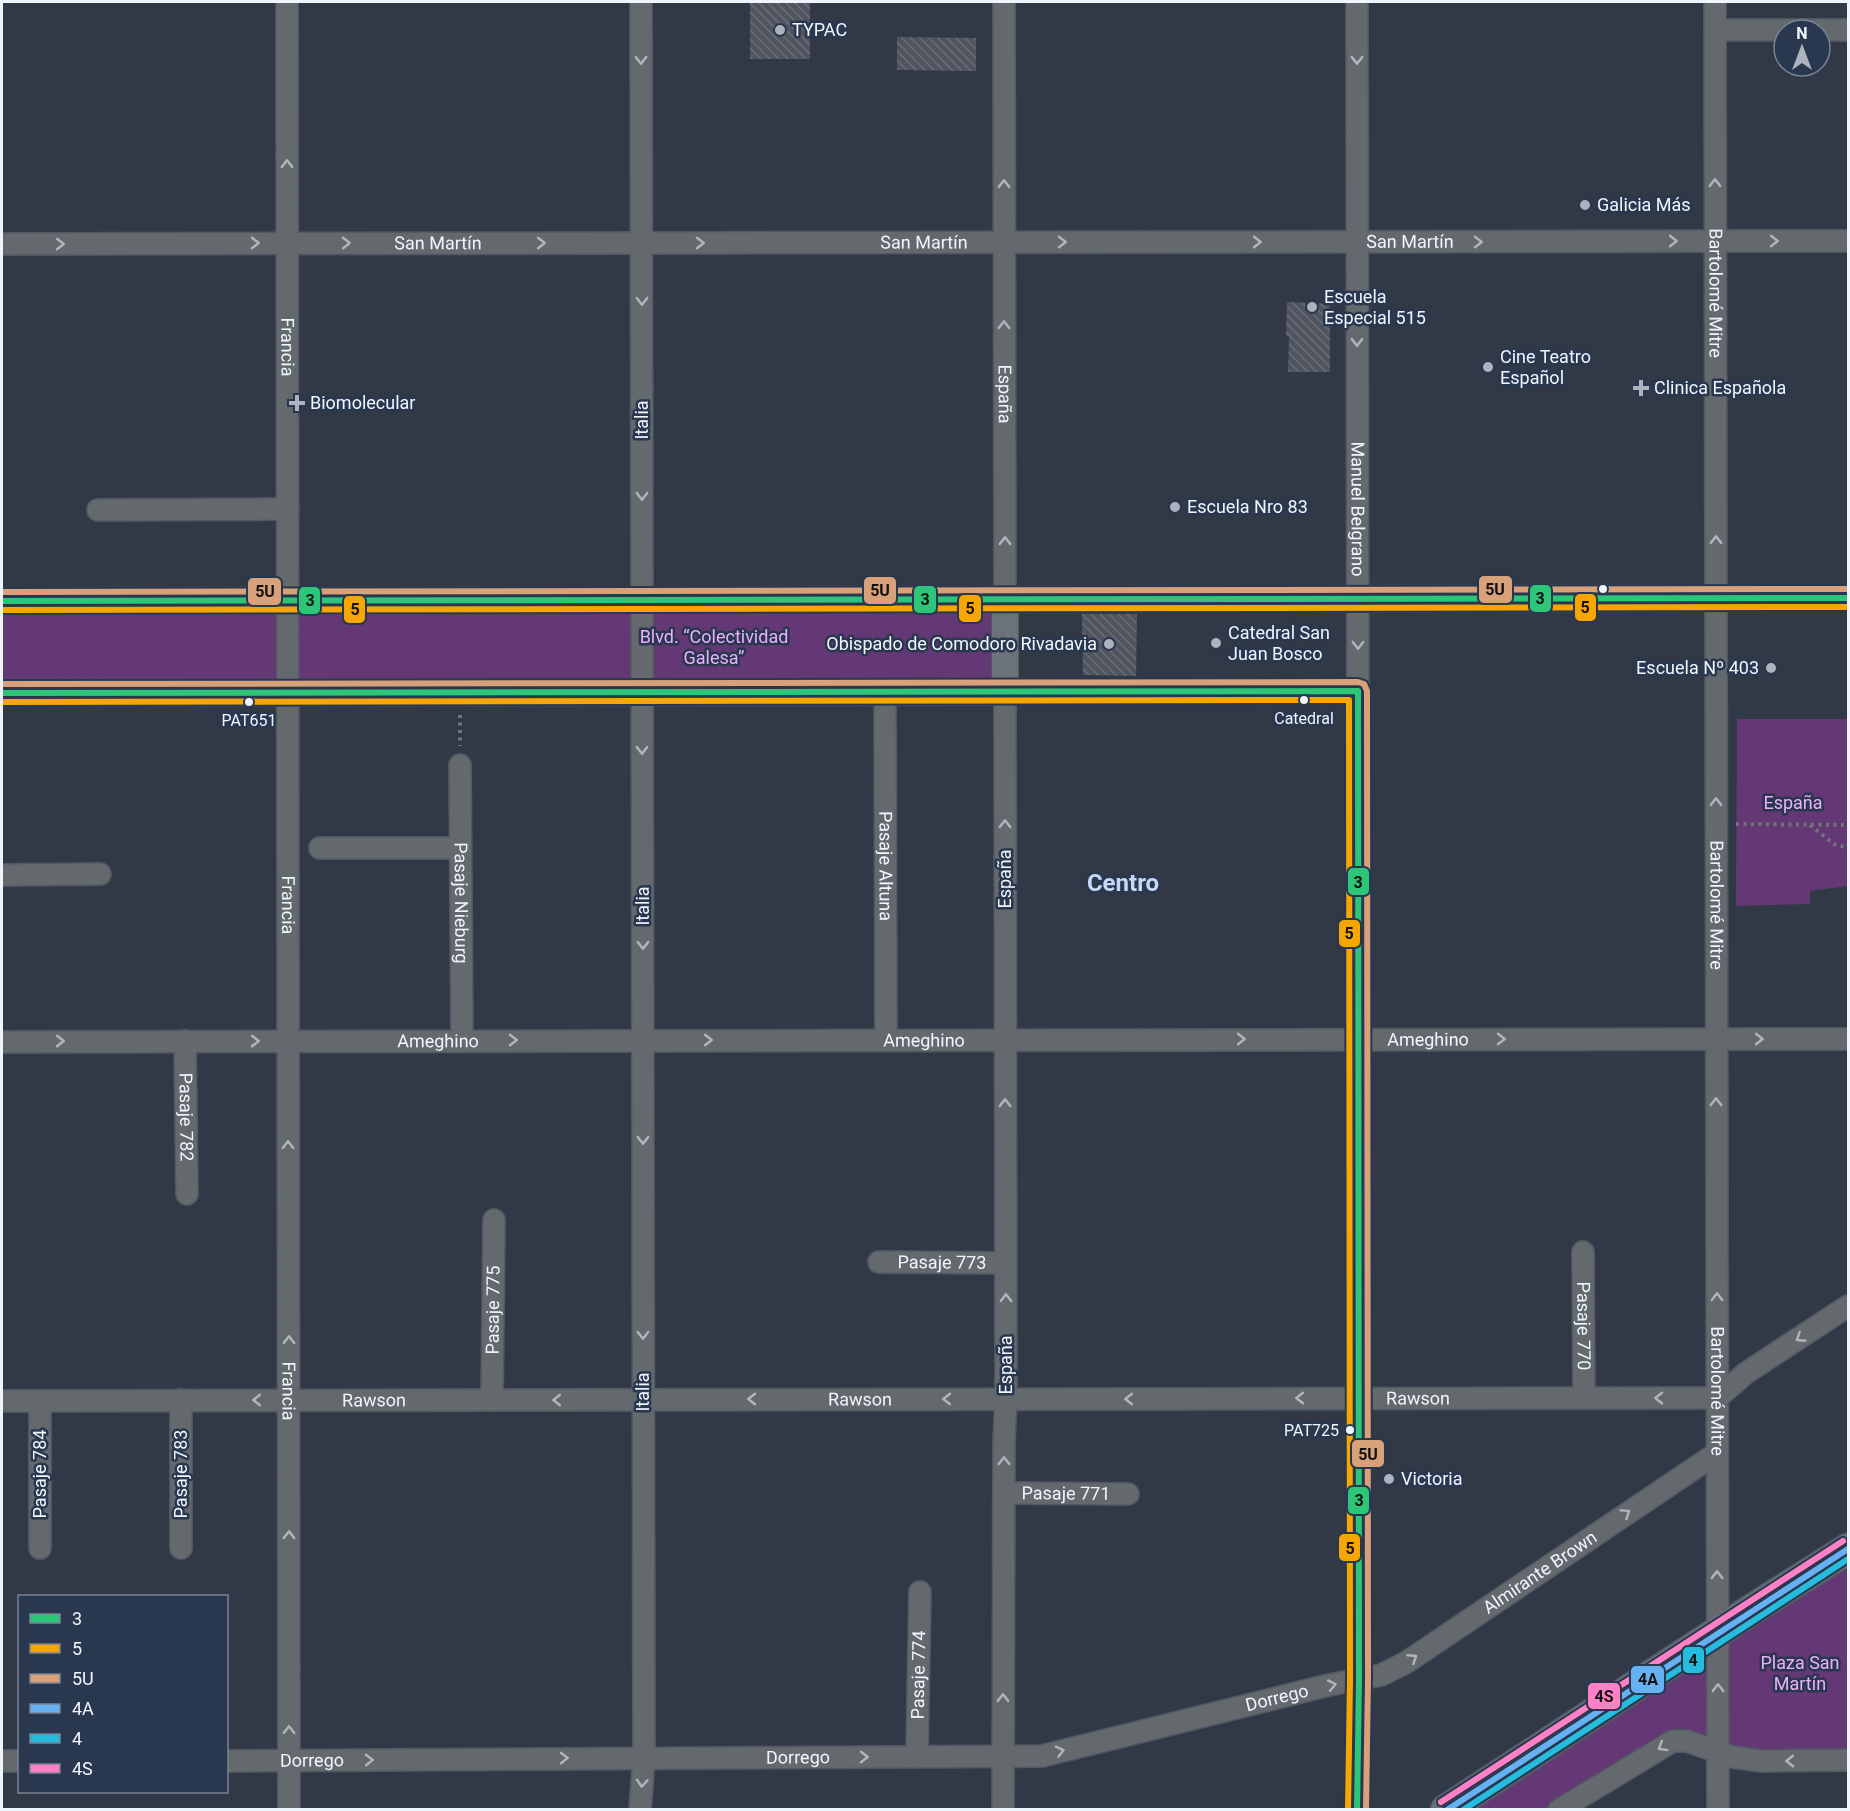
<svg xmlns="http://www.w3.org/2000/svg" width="1850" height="1811" font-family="Roboto,sans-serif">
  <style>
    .green { fill: #643875 }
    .building { fill: url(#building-back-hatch) }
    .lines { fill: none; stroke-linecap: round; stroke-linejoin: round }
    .minor-casing { stroke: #515863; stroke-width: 24 }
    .major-casing { stroke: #515863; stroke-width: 28 }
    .highway-casing { stroke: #515863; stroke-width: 33 }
    .path { stroke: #70747a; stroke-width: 4; stroke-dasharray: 3 4.5; stroke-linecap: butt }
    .minor { stroke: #63696d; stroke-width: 21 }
    .major { stroke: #6b7279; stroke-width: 26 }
    .highway { stroke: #676f77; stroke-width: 30 }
    .bus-1-casing { stroke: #29374f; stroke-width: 10 }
    .bus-2-casing { stroke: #29374f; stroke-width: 10 }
    .bus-3-casing { stroke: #29374f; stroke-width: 10 }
    .bus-4-casing { stroke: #29374f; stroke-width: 10 }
    .bus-5-casing { stroke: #29374f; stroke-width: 10 }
    .bus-6-casing { stroke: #29374f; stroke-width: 10 }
    .bus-1 { stroke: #2dc577; stroke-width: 6 }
    .bus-2 { stroke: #f7a600; stroke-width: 6 }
    .bus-3 { stroke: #d9a179; stroke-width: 6 }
    .bus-4 { stroke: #66b1f2; stroke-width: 6 }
    .bus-5 { stroke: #26bcdd; stroke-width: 6 }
    .bus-6 { stroke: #ff80c5; stroke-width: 6 }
    .oneway { stroke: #b0b6bd }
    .poi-dot { fill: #acb3be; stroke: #29374f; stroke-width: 2 }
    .bus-dot { fill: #eff5fe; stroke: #29374f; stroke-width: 2 }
    .labels { text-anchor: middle; stroke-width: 5; stroke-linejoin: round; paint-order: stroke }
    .bus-label { font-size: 16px; fill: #eff5fe; stroke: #29374f }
    .poi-label { font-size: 18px; fill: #eff5fe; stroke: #29374f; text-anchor: start }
    .street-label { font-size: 18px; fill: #eff5fe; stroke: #29374f }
    .park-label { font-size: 18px; fill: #ecb0fe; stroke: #29374f }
    .district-label { font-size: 24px; font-weight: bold; fill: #c6d8f6; stroke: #29374f }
    .line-badge { stroke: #29374f; stroke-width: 2 }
    .pale-badge-label { font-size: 16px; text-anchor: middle; font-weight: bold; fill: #111 }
  </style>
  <defs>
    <pattern id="building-back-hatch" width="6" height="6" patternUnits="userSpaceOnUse" patternTransform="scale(1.5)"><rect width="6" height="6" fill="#50545f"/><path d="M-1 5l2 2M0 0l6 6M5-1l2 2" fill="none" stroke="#6a6d77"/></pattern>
  </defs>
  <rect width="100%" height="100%" fill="#313947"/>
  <g class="green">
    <polygon points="1005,600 1005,692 2,693 2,601"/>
    <polygon points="1737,719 1848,719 1848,886 1810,891 1810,904 1736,906"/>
    <polygon points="1848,1549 1848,1760 1762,1761 1687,1741 1559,1809 1446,1810"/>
  </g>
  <g class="building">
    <rect x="750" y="2" width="60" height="57"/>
    <polygon points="897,37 976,38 976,71 897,70"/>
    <polygon points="1287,302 1330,304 1330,372 1288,372 1289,337 1286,336"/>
    <polygon points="1082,614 1137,614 1136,676 1083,675"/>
  </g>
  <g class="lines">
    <defs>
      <g id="minor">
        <path id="s1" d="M 287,2 L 289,1810"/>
        <path id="s2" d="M 1004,2 L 1005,600"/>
        <path id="s3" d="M 1357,2 L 1359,1680 L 1357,1810"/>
        <path id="s4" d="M 1715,2 L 1718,1810"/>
        <polyline points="1715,30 1848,30"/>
        <path id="s5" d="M 2,244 L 1848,241"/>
        <polyline points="98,510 288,509"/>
        <path id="s6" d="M 885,692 L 886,1039"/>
        <path id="s7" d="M 460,765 L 462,1040"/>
        <polyline points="320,848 460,848"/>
        <polyline points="2,875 100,874"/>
        <path id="s8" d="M 185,1041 L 187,1194"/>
        <path id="s9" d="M 2,1042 L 1848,1039"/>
        <path id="s10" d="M 1583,1252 L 1584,1398"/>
        <path id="s11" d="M 879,1262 L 1006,1263"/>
        <polyline points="1717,1398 1746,1373 1848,1306"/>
        <polyline points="181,1400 181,1548"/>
        <path id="s12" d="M 492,1400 L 494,1220"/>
        <path id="s13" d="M 2,1401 L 1717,1398"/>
        <polyline points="40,1401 40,1548"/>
        <path id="s14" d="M 1004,1493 L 1128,1494"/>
        <path id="s15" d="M 917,1757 L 920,1592"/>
        <polyline points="2,1761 20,1761"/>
        <path id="s16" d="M 226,1761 L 1042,1756 L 1329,1685 L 1381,1675 L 1407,1662 L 1717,1453"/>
        <polyline points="640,1810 644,1757 641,2"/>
        <polyline points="1003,1810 1004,1441 1006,1399 1005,692 1358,691"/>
        <polyline points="1559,1810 1673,1741 1687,1741 1732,1757 1762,1761 1848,1760"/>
      </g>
      <g id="major">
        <polyline points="2,601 1848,598"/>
        <polyline points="2,693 1005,692 1005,600"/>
      </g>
      <polyline id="highway" points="1446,1810 1759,1605 1848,1549"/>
    </defs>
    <use href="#minor" class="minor-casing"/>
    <use href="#major" class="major-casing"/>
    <use href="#highway" class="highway-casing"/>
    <g class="path">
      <polyline points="460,715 460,746"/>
      <polyline points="1736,824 1848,825"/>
      <polyline points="1810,825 1834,844 1848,848"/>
    </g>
    <use href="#minor" class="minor"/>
    <use href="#major" class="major"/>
    <use href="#highway" class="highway"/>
    <defs>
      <g id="bus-1">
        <polyline points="2,601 1848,598"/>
        <polyline points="2,693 1358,691 1359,1680 1357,1810"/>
      </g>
      <g id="bus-2">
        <polyline points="2,610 1848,607"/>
        <polyline points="2,702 1349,700 1350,1680 1348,1810"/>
      </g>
      <g id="bus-3">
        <polyline points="2,592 1848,589"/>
        <polyline points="2,684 1358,682 1364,684 1367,691 1368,1680 1366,1810"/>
      </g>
      <polyline id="bus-4" points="1447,1810 1848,1549"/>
      <polyline id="bus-5" points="1463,1810 1848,1559"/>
      <polyline id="bus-6" points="1441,1802 1843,1541"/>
    </defs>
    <use href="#bus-1" class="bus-1-casing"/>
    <use href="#bus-2" class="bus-2-casing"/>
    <use href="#bus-3" class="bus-3-casing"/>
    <use href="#bus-4" class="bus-4-casing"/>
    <use href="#bus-5" class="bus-5-casing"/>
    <use href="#bus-6" class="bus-6-casing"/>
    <use href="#bus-1" class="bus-1"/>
    <use href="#bus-2" class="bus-2"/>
    <use href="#bus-3" class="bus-3"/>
    <use href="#bus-4" class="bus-4"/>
    <use href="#bus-5" class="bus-5"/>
    <use href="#bus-6" class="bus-6"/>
  </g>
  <defs><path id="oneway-chevron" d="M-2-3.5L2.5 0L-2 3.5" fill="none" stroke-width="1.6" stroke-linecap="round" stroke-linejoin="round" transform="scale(1.5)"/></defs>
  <g class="oneway">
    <use href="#oneway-chevron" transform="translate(641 60) rotate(90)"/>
    <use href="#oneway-chevron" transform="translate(1357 60) rotate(90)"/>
    <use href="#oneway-chevron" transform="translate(287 164) rotate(-90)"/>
    <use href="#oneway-chevron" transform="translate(1715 183) rotate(-90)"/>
    <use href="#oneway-chevron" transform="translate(1004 184) rotate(-90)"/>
    <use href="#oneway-chevron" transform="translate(1673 241)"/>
    <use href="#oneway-chevron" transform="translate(1774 241)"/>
    <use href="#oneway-chevron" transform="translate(1062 242)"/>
    <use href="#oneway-chevron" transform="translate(1257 242)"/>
    <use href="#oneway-chevron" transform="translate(1478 242)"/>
    <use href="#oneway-chevron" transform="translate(255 243)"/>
    <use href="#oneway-chevron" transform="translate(346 243)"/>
    <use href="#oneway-chevron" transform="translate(541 243)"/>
    <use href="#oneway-chevron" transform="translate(700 243)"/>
    <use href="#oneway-chevron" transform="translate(60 244)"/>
    <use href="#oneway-chevron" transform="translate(642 301) rotate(90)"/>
    <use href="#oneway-chevron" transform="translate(1004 325) rotate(-90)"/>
    <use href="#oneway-chevron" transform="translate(1357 342) rotate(90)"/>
    <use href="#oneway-chevron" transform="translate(642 496) rotate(90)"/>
    <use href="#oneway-chevron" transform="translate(1716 540) rotate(-90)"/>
    <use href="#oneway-chevron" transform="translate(1005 541) rotate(-90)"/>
    <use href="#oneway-chevron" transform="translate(1358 645) rotate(90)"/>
    <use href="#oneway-chevron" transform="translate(642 750) rotate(90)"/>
    <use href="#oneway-chevron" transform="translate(1716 802) rotate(-90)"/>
    <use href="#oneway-chevron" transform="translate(1005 824) rotate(-90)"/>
    <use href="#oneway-chevron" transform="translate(643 945) rotate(90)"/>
    <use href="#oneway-chevron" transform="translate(1241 1039)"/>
    <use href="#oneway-chevron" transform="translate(1501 1039)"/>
    <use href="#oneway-chevron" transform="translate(1759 1039)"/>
    <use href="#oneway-chevron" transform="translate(513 1040)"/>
    <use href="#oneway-chevron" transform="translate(708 1040)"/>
    <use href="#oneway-chevron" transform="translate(60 1041)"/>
    <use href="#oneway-chevron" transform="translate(255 1041)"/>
    <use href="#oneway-chevron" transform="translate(1716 1102) rotate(-90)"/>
    <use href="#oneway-chevron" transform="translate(1005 1103) rotate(-90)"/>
    <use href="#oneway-chevron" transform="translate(643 1140) rotate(90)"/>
    <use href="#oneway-chevron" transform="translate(288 1145) rotate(-90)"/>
    <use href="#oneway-chevron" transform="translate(1717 1297) rotate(-90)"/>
    <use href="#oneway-chevron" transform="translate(1006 1298) rotate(-90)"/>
    <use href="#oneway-chevron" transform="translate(643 1335) rotate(90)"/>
    <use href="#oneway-chevron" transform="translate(1800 1338) rotate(147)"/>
    <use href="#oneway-chevron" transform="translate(289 1340) rotate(-90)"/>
    <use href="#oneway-chevron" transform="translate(1300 1398) rotate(180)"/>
    <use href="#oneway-chevron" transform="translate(1659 1398) rotate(180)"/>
    <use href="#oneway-chevron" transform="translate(752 1399) rotate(180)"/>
    <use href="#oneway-chevron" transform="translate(947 1399) rotate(180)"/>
    <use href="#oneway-chevron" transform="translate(1129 1399) rotate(180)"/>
    <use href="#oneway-chevron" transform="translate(257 1400) rotate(180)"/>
    <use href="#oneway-chevron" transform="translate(557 1400) rotate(180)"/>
    <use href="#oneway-chevron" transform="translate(1004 1461) rotate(-90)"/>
    <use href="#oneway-chevron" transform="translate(1626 1513) rotate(-34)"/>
    <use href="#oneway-chevron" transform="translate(289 1535) rotate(-90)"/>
    <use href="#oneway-chevron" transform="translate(1717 1575) rotate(-90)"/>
    <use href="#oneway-chevron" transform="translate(1413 1658) rotate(-33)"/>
    <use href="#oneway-chevron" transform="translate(1332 1685) rotate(-11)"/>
    <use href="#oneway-chevron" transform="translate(1718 1688) rotate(-90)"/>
    <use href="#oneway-chevron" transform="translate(1003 1698) rotate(-90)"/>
    <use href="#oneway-chevron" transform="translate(289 1730) rotate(-90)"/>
    <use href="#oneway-chevron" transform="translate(1662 1747) rotate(149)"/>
    <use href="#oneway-chevron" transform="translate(1060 1751) rotate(-14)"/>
    <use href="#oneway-chevron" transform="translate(864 1757)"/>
    <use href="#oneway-chevron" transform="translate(564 1758) rotate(-1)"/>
    <use href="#oneway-chevron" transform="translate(369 1760) rotate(-1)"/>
    <use href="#oneway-chevron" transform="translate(1790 1761) rotate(179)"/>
    <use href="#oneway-chevron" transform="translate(642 1783) rotate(94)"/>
  </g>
  <g class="poi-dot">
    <circle cx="780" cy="30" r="6"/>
    <circle cx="1585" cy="205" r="6"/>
    <circle cx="1312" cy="307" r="6"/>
    <circle cx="1488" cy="367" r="6"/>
    <path d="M1638 379h6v6h6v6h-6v6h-6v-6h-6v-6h6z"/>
    <path d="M294 394h6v6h6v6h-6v6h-6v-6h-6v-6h6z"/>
    <circle cx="1175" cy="507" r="6"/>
    <circle cx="1216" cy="643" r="6"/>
    <circle cx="1109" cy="644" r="6"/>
    <circle cx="1771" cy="668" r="6"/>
    <circle cx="1389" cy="1479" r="6"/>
  </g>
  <g class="bus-dot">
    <circle cx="1603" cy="589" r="5"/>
    <circle cx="1304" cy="700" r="5"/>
    <circle cx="249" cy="702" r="5"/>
    <circle cx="1350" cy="1430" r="5"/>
  </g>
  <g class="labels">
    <g class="bus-label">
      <text x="1304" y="724">Catedral</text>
      <text x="249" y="726">PAT651</text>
      <text x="1339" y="1436" text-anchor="end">PAT725</text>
    </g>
    <g class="poi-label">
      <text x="792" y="36">TYPAC</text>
      <text x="1597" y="211">Galicia Más</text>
      <text x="1324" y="303">Escuela<tspan x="1324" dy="21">Especial 515</tspan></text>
      <text x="1500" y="363">Cine Teatro<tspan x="1500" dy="21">Español</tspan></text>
      <text x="1654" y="394">Clinica Española</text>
      <text x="310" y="409">Biomolecular</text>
      <text x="1187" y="513">Escuela Nro 83</text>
      <text x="1228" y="639">Catedral San<tspan x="1228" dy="21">Juan Bosco</tspan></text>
      <text x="1097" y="650" text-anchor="end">Obispado de Comodoro Rivadavia</text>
      <text x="1759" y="674" text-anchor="end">Escuela Nº 403</text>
      <text x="1401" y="1485">Victoria</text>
    </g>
    <g class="street-label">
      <text dy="6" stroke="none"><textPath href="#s5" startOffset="922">San Martín</textPath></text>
      <text dy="6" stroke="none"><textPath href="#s5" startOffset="1408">San Martín</textPath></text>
      <text dy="6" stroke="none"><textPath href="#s5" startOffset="436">San Martín</textPath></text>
      <text dy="6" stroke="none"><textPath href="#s4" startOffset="291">Bartolomé Mitre</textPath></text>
      <text dy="6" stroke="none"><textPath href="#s1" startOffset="345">Francia</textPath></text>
      <text dy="6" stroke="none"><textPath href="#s2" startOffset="392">España</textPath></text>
      <text transform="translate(642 420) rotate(-90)" y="6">Italia</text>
      <text dy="6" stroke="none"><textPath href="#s3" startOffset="507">Manuel Belgrano</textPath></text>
      <text dy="6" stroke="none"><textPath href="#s6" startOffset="174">Pasaje Altuna</textPath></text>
      <text transform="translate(1005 879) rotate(-90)" y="6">España</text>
      <text dy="6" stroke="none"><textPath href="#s7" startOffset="138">Pasaje Nieburg</textPath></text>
      <text dy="6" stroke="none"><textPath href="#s1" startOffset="903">Francia</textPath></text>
      <text transform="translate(643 906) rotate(-90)" y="6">Italia</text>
      <text dy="6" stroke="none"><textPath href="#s4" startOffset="903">Bartolomé Mitre</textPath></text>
      <text dy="6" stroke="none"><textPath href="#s9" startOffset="922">Ameghino</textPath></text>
      <text dy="6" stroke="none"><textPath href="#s9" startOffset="1426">Ameghino</textPath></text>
      <text dy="6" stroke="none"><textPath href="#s9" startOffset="436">Ameghino</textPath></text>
      <text dy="6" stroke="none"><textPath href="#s8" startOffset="76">Pasaje 782</textPath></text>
      <text dy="6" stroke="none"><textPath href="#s11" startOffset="63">Pasaje 773</textPath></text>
      <text dy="6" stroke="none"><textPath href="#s12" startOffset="90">Pasaje 775</textPath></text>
      <text dy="6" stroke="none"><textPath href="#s10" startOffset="74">Pasaje 770</textPath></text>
      <text transform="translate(1006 1365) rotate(-90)" y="6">España</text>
      <text dy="6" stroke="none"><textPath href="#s1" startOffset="1389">Francia</textPath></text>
      <text dy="6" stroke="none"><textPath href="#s4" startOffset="1389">Bartolomé Mitre</textPath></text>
      <text transform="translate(643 1392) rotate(-90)" y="6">Italia</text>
      <text dy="6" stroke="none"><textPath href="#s13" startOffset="1416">Rawson</textPath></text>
      <text dy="6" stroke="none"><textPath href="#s13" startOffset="858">Rawson</textPath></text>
      <text dy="6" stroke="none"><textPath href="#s13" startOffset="372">Rawson</textPath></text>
      <text transform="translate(40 1474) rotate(-90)" y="6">Pasaje 784</text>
      <text transform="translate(181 1474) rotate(-90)" y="6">Pasaje 783</text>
      <text dy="6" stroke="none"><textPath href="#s14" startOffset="62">Pasaje 771</textPath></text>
      <text dy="6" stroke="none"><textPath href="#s16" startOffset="1354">Almirante Brown</textPath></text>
      <text dy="6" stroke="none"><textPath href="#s15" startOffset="82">Pasaje 774</textPath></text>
      <text dy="6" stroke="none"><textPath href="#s16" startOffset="1058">Dorrego</textPath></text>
      <text dy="6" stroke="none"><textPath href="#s16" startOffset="572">Dorrego</textPath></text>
      <text dy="6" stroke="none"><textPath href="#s16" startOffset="86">Dorrego</textPath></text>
    </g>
    <g class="park-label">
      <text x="714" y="643">Blvd. “Colectividad<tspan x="714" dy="21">Galesa”</tspan></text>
      <text x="1793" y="809">España</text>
      <text x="1800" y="1669">Plaza San<tspan x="1800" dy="21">Martín</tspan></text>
    </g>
    <g class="district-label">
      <text x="1123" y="891">Centro</text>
    </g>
  </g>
  <g class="line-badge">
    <rect x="1478" y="575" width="35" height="29" rx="6" fill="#d9a179"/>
    <rect x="863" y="576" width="34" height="29" rx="6" fill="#d9a179"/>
    <rect x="247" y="577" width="35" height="29" rx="6" fill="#d9a179"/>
    <rect x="1529" y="584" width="23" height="29" rx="6" fill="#2dc577"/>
    <rect x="913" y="585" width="24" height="29" rx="6" fill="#2dc577"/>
    <rect x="298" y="586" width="23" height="29" rx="6" fill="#2dc577"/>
    <rect x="1574" y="593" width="23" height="29" rx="6" fill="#f7a600"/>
    <rect x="958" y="594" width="24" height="29" rx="6" fill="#f7a600"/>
    <rect x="343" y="595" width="23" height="29" rx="6" fill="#f7a600"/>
    <rect x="1347" y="867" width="23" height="29" rx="6" fill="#2dc577"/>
    <rect x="1338" y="919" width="23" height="29" rx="6" fill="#f7a600"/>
    <rect x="1351" y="1439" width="34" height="29" rx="6" fill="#d9a179"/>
    <rect x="1347" y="1486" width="23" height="29" rx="6" fill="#2dc577"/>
    <rect x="1338" y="1533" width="23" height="29" rx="6" fill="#f7a600"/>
    <rect x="1682" y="1646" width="23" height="28" rx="6" fill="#26bcdd"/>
    <rect x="1630" y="1665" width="35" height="29" rx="6" fill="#66b1f2"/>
    <rect x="1587" y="1682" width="34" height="28" rx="6" fill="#ff80c5"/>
  </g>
  <g class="pale-badge-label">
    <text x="1495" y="595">5U</text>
    <text x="880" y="596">5U</text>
    <text x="265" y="597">5U</text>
    <text x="1540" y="604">3</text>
    <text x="925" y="605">3</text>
    <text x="310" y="606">3</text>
    <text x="1585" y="613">5</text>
    <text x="970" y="614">5</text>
    <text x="355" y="615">5</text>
    <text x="1358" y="888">3</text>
    <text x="1349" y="939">5</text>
    <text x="1368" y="1460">5U</text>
    <text x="1359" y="1506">3</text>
    <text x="1350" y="1554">5</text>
    <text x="1693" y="1666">4</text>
    <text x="1648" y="1685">4A</text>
    <text x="1604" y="1702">4S</text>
  </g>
  <rect width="1850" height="1811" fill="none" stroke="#eff5fe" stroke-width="6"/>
  <rect x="18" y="1595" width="210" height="198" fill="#29374f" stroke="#788395" stroke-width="1.5"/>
  <rect x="30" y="1614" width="30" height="9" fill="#2dc577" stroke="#788395" stroke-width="1.5"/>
  <text x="72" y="1625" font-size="18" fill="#eff5fe">3</text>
  <rect x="30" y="1644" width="30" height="9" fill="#f7a600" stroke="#788395" stroke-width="1.5"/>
  <text x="72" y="1655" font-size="18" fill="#eff5fe">5</text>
  <rect x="30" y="1674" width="30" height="9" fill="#d9a179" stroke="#788395" stroke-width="1.5"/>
  <text x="72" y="1685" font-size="18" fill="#eff5fe">5U</text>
  <rect x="30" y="1704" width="30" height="9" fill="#66b1f2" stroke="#788395" stroke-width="1.5"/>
  <text x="72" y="1715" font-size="18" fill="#eff5fe">4A</text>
  <rect x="30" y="1734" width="30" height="9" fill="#26bcdd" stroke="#788395" stroke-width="1.5"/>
  <text x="72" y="1745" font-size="18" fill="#eff5fe">4</text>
  <rect x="30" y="1764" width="30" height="9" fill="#ff80c5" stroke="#788395" stroke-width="1.5"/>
  <text x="72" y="1775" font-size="18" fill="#eff5fe">4S</text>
  <g transform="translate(1802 48)"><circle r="28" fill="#29374f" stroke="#788395" stroke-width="1.5"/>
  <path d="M0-4.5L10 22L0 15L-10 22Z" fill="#acb3be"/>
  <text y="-9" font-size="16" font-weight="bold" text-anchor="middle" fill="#eff5fe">N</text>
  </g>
</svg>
